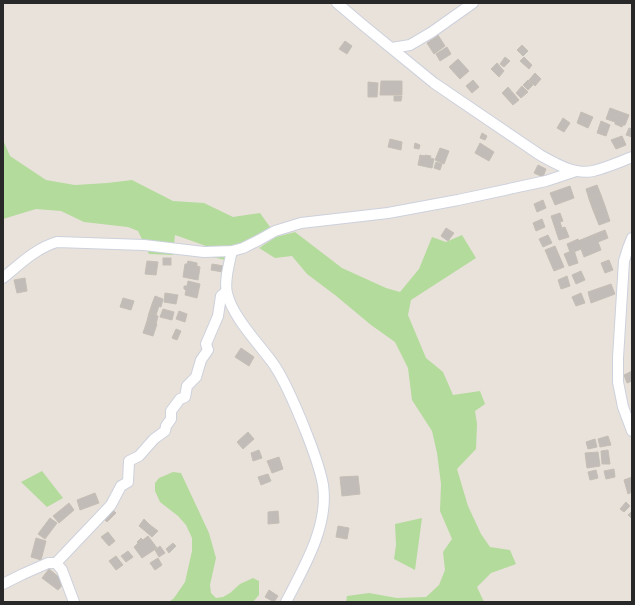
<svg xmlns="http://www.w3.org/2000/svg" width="635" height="605" font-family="'Public Sans',sans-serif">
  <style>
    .green { fill: #b3db9b }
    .building { fill: #c1bcb7; stroke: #c4beb5 }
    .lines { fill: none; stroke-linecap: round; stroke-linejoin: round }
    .minor-casing { stroke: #cdd1dc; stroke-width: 12 }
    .minor { stroke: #fff; stroke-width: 10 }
  </style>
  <rect width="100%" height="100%" fill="#e9e2db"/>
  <g class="green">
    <polygon points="3,140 10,156 46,180 75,185 107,183 132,180 173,201 204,203 233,217 260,213 270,227 266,230 235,246 225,260 213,257 206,246 175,235 173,255 149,254 138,231 128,227 84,222 61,211 36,209 3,219"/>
    <polygon points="295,232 342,268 386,288 400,292 419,269 432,237 446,242 462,235 476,258 411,300 408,315 426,358 443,372 453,395 480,391 485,404 475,411 477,424 476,449 457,469 468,506 481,534 490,547 510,550 516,564 491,573 477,587 484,602 346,602 347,596 369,593 397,598 426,597 439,585 445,570 443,552 452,539 440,511 441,484 437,453 432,431 412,400 408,368 395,342 371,325 335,295 307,274 292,256 275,258 259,248 276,237"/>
    <polygon points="42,471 63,498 47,507 21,482"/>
    <polygon points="173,472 181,473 209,533 214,551 216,558 210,585 211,593 216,598 223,597 230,593 240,584 253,578 259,581 259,595 253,602 169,602 174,598 185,582 192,551 192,538 186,525 178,516 160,502 155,491 155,483 159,478"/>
    <polygon points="422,518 415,570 394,559 396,545 395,524"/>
  </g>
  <g class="building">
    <polygon points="438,35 445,46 434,54 427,43"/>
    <polygon points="345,41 352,46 347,54 339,49"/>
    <polygon points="522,45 528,51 523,56 517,50"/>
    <polygon points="447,47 451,54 440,61 436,54"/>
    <polygon points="505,57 510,61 504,67 500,64"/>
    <polygon points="524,57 532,65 529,69 520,61"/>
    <polygon points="458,59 469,71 460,79 449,67"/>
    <polygon points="497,63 504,71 499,77 491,69"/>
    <polygon points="535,73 541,79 535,86 529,80"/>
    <polygon points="473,80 479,87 472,93 466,86"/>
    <polygon points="528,80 533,85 528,90 523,85"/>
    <polygon points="381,81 402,81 402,95 380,95"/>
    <polygon points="368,82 378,83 377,97 368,97"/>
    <polygon points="522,86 528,92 521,98 516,93"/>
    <polygon points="508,87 519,100 513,105 502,93"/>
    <polygon points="394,96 402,96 401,101 394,101"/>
    <polygon points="610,108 629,115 625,125 623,125 622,127 615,124 615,122 606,119"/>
    <polygon points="581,112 593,117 588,128 577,123"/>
    <polygon points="563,118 570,123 564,132 557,128"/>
    <polygon points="601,121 610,125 606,136 597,133"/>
    <polygon points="629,128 632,129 632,137 626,135"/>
    <polygon points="482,133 487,136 485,140 480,138"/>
    <polygon points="622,136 626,145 616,149 611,140"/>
    <polygon points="390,139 402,142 401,150 388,147"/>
    <polygon points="415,143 420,145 419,149 414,148"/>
    <polygon points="480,143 494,152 489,161 475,153"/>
    <polygon points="440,148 449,151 444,164 435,160"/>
    <polygon points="420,155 425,156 425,155 431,156 430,158 434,159 432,168 418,165"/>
    <polygon points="436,162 442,164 440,170 434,168"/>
    <polygon points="538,165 546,169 543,177 534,173"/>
    <polygon points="597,185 601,195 589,199 586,189"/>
    <polygon points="570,186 574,198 555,205 550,193"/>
    <polygon points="601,195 605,206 593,210 589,199"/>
    <polygon points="543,200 546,208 537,212 534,204"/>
    <polygon points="605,206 610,221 599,225 593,210"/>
    <polygon points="560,213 563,221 560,222 562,228 565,227 569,237 559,240 551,216"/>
    <polygon points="542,219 545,227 536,231 533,223"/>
    <polygon points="446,228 454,233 448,241 441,236"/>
    <polygon points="605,230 608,238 598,242 595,234"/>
    <polygon points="595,234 601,250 584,257 578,241"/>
    <polygon points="548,235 552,243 543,247 539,239"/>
    <polygon points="578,239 581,249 574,252 574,250 570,252 567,244"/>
    <polygon points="555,246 564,267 554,271 545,250"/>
    <polygon points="574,250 578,263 569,266 564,254"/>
    <rect x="163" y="258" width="8" height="7"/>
    <polygon points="609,260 613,270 605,273 601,263"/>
    <polygon points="147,261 158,262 156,275 145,274"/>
    <polygon points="188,261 197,263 197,266 200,267 198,280 183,277 185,264 187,264"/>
    <polygon points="212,264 224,266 223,272 211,270"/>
    <polygon points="581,271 585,280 576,284 572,275"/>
    <polygon points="567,276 570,286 561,289 558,280"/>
    <polygon points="25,278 27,291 17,293 14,280"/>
    <polygon points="188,281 200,284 197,298 185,295 186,290 184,289 184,286 187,286"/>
    <polygon points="611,284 615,294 591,303 588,292"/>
    <polygon points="165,293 178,295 176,304 164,302"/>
    <polygon points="581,293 585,303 576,306 572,297"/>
    <polygon points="155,296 163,299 161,307 152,304"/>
    <polygon points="123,298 134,301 131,310 120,307"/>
    <polygon points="152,304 159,306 156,315 149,313"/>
    <polygon points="163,309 174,312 172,320 160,317"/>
    <polygon points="179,311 187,314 185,322 176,319"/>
    <polygon points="149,313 158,316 156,324 147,321"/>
    <polygon points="147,321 157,324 153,336 143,333"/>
    <polygon points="176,329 181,331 177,340 172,338"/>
    <polygon points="241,348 254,357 249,366 235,357"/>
    <polygon points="632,371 632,381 627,383 624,375"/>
    <polygon points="248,432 254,439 243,449 237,442"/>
    <polygon points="608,436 611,445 600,447 598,439"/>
    <polygon points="595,439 597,447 588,449 586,442"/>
    <polygon points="259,450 262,458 253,461 251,453"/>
    <polygon points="608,450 610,464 602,464 601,451"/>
    <polygon points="598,452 600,466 587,468 585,453"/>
    <polygon points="279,457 283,469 272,473 267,461"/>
    <polygon points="614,469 615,477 606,479 604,471"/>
    <polygon points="596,470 598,478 590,480 588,472"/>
    <polygon points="268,474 271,481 261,485 258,477"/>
    <polygon points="358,476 360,494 342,496 340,477"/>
    <polygon points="632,477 632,492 628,494 624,480"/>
    <polygon points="95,493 99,503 80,510 77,500"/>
    <polygon points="626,502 630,506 624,512 620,509"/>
    <polygon points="69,503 74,510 59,523 53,516"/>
    <polygon points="113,510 116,513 107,522 104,519"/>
    <polygon points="278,511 279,523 268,524 268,512"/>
    <polygon points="632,511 632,519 628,515"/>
    <polygon points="50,518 57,523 45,539 38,534"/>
    <polygon points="144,519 150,525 145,531 139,526"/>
    <polygon points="150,525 158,531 152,537 145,531"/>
    <polygon points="338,526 349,528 347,539 336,537"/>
    <polygon points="108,532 115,541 109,546 101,537"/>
    <polygon points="148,536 157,548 142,558 134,547 138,543 137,542 141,538 143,540"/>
    <polygon points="36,538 46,541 41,560 31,557"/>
    <polygon points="173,543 176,546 169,553 166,549"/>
    <polygon points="160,546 165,553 159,557 155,550"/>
    <polygon points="128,551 133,557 126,562 121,556"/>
    <polygon points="116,556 123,565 116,570 109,561"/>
    <polygon points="158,558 162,565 155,570 150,563"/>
    <polygon points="49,569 65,582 58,590 42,578"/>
    <polygon points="269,590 278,596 274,602 265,597"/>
  </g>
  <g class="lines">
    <defs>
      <g id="minor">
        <path d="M 337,3 L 363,25 L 434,83 L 540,155 C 556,164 575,175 593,171 C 606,168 620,162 632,157"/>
        <polyline points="392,48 410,45 432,32 473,3"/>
        <polyline points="632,238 628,248 624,261 618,358 618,382 623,407 632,431"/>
        <path d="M 232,251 C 229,264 224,281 227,293 C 232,316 258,343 272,362 C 284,378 294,403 302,422 C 310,442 319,463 323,485 C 329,526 304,567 286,602"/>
        <path d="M 3,278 C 20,264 36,248 57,242 L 144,245 L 204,252 L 232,251 L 243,248 L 259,240 L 275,231 L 301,223 L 388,213 L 458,200 L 546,181 L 576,171"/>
        <polyline points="56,563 111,505 121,486 128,482 129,461 139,456 154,439 165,431 166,426 171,419 171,411 180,399 185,397 187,386 196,377 201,360 208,350 206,344 218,316 221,296 226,292"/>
        <polyline points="3,584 23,574 48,563 56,563 62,570 74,602"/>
      </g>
    </defs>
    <use href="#minor" class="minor-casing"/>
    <use href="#minor" class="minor"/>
  </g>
  <rect width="635" height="605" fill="none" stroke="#282828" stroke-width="8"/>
</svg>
